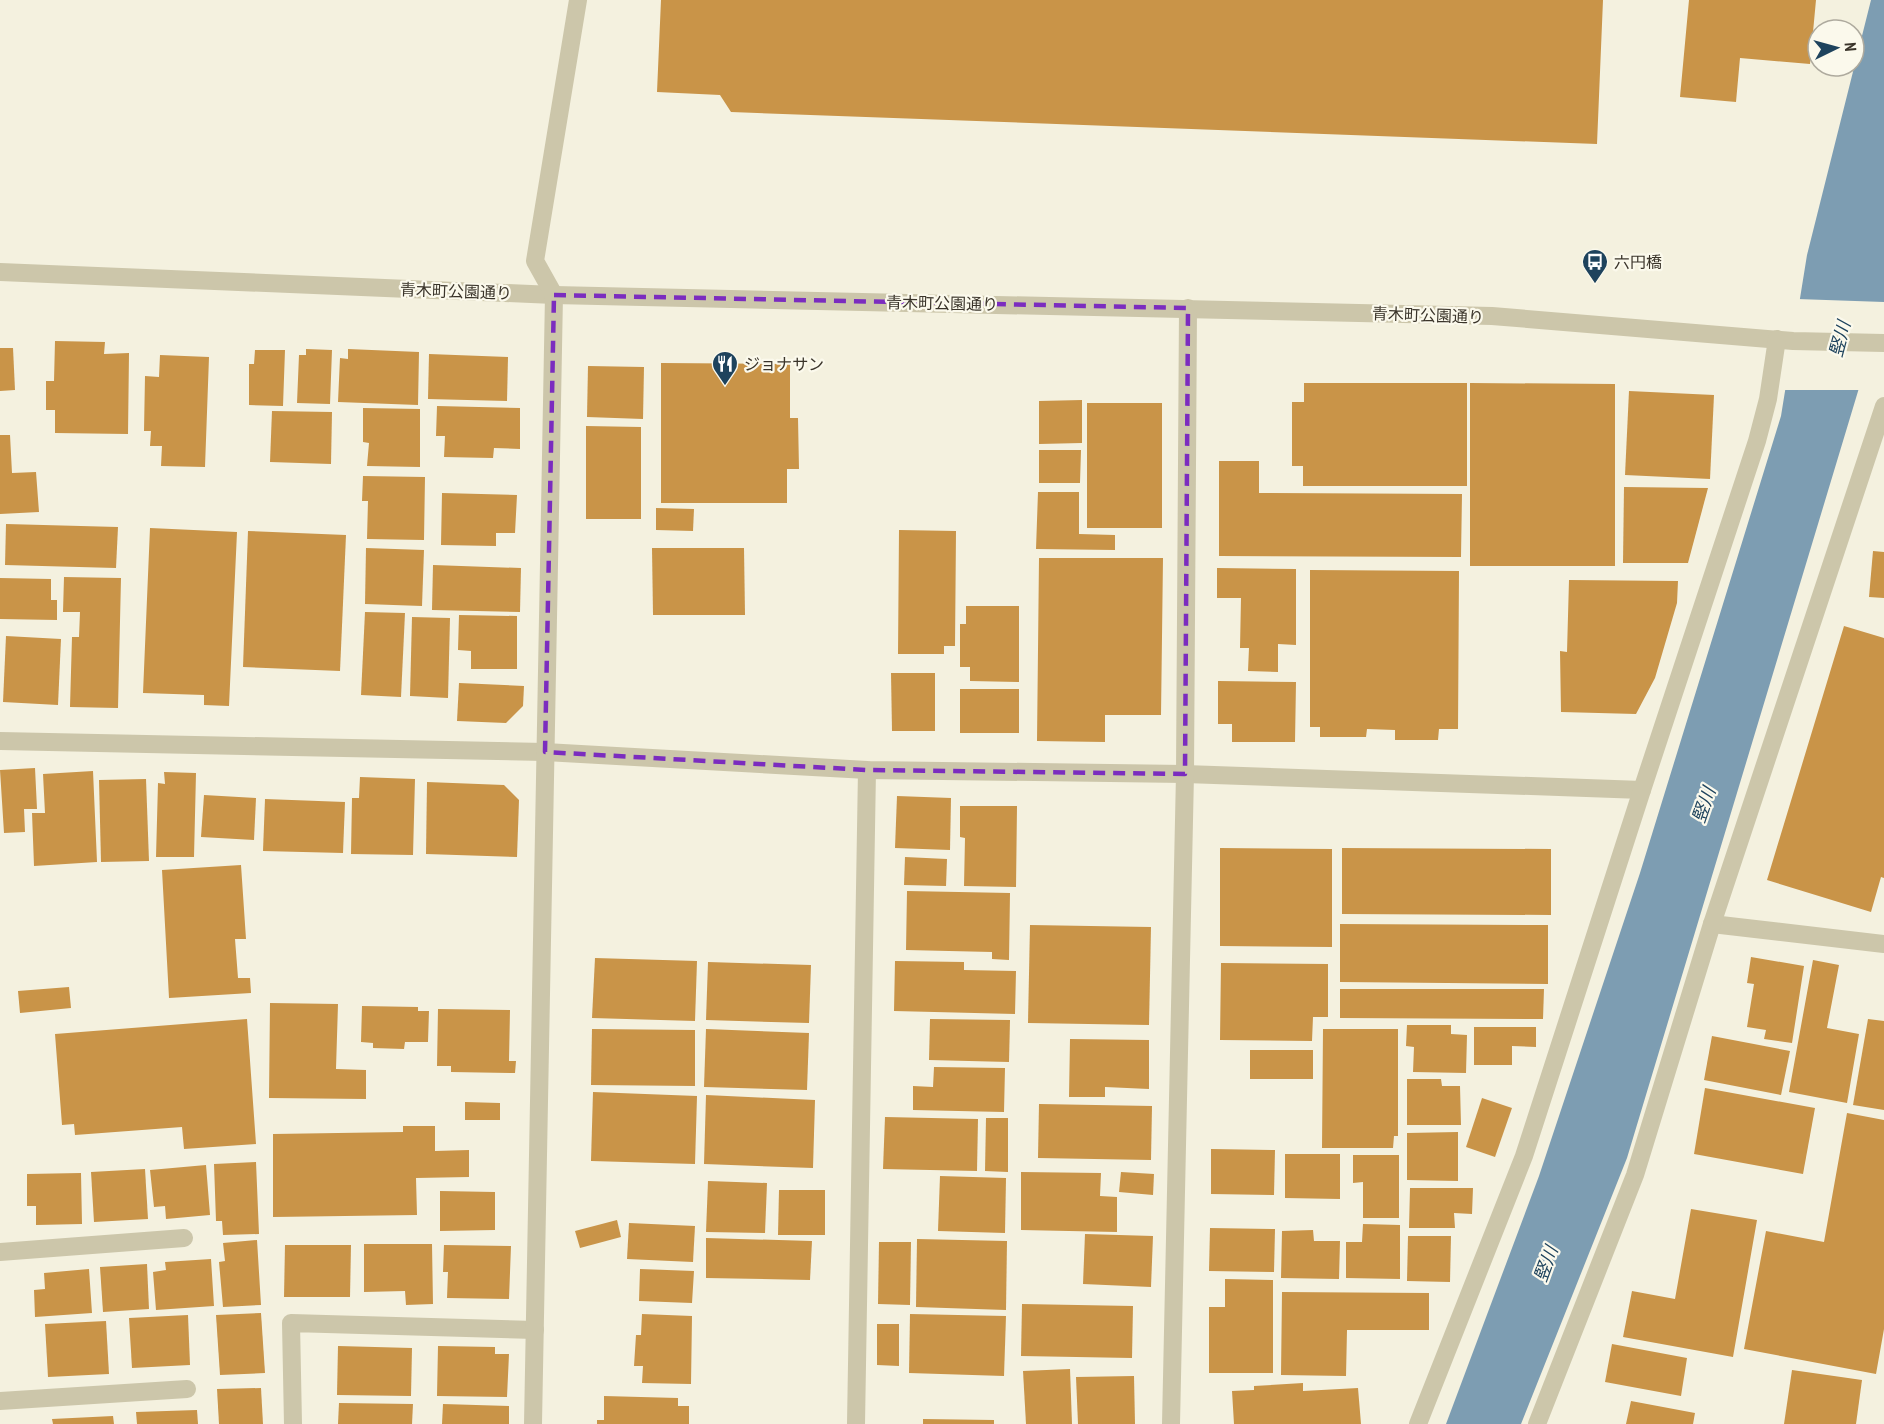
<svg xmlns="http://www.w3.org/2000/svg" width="1884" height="1424" font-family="'PT Sans Narrow','Noto Sans JP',sans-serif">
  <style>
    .water { fill: #7d9db2 }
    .pier { fill: #f4f1df }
    .building { fill: #c99448 }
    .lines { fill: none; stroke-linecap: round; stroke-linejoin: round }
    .minor { stroke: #ccc6aa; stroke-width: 18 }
    .marked { fill: none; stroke: #7b2cbf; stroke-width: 4.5; stroke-dasharray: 12 8; stroke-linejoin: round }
    .labels { text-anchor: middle; stroke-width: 4.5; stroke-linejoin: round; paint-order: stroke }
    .poi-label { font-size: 16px; fill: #3a342a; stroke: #fbf9ec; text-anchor: start }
    .street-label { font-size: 16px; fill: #3a342a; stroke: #fbf9ec }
    .water-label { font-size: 18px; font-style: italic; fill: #1e435d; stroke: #fbf9ec }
  </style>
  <rect width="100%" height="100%" fill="#f4f1df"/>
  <polygon class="water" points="1871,0 1884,0 1884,305 1627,1158 1521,1424 1446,1424 1539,1176 1640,873 1781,416 1807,255"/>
  <polygon class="pier" points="1797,299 1884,302 1884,316 1862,390 1783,390"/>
  <g class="building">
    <polygon points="661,0 1603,0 1597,144 731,112 720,95 657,92"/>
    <polygon points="1689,0 1816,0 1810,64 1740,58 1736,102 1680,97"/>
    <polygon points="55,341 105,342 104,354 129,353 128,434 55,433 55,410 46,410 46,381 54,381"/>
    <polygon points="0,348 13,348 15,390 0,391"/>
    <polygon points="306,349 332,350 330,404 297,403 299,355 306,355"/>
    <polygon points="348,349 419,352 418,405 338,402 340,358 348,359"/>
    <polygon points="255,350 285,350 283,406 249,405 249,364 254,364"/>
    <polygon points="429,354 508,357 507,401 428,399"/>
    <polygon points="160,355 209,357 205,467 161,466 162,446 150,446 151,431 144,431 145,376 159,377"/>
    <polygon points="661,363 790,364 790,418 798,418 799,469 787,469 787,503 661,503"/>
    <polygon points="588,366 644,367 643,419 587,417"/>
    <polygon points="1304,383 1467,383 1467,486 1303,486 1303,466 1292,466 1292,402 1304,402"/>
    <polygon points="1470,383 1615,384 1615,566 1470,566"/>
    <polygon points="1629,391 1714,395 1710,479 1625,475"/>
    <polygon points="1082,400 1082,443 1039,444 1039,401"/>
    <rect x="1087" y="403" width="75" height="125"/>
    <polygon points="437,406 520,408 520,449 494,448 493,458 444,457 445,436 436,436"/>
    <polygon points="363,408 420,409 420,467 367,466 369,443 363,442"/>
    <polygon points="272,411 332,412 331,464 270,462"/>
    <polygon points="586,426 641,427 641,519 586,519"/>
    <polygon points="0,435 10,435 12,473 36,472 39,512 0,514"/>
    <polygon points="1039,450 1081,450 1080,483 1039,483"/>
    <polygon points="1219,461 1259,461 1259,493 1462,494 1461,557 1219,556"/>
    <polygon points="363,476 425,477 424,540 367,539 368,501 362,501"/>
    <polygon points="1624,487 1708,488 1688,563 1623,563"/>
    <polygon points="1038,492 1079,492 1079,534 1115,535 1115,550 1036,549"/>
    <polygon points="442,493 517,495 515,533 496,533 496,546 441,545"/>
    <polygon points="656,508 694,509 693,531 656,530"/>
    <polygon points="6,524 118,527 116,568 5,565"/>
    <polygon points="150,528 237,532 229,706 204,705 204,695 143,693"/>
    <polygon points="899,530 956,531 955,646 944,646 944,654 898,654"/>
    <polygon points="248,531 346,535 340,671 243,667"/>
    <polygon points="366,548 424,550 422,606 365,604"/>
    <polygon points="652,548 744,548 745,615 653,615"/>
    <polygon points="1873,551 1884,552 1884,598 1869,597"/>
    <polygon points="1039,558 1163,558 1161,715 1105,715 1105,742 1037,741"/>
    <polygon points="433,565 521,568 520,612 432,610"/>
    <polygon points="1217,568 1296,569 1296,645 1278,644 1278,672 1248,671 1249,648 1240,648 1241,598 1217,598"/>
    <polygon points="1310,570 1459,571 1458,729 1439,729 1438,740 1395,740 1395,730 1367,729 1366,737 1320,737 1320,727 1310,727"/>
    <polygon points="64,577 121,578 118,708 70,707 72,637 79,637 80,612 63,612"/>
    <polygon points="0,578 51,579 51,600 57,600 57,620 0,619"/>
    <polygon points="1569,580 1678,581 1677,603 1655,678 1636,714 1561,712 1560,651 1567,652"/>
    <polygon points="966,606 1019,606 1019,682 970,681 970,667 960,667 960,624 966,624"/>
    <polygon points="365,612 405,613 401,697 361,695"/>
    <polygon points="459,615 517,616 517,669 471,669 471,651 458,650"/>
    <polygon points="412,617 450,618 448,698 410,696"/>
    <polygon points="1844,626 1884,638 1884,878 1881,877 1871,912 1767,880"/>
    <polygon points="6,636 61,639 58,705 3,702"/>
    <polygon points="891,673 935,673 935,731 892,731"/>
    <polygon points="1218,681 1296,682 1295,742 1232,742 1232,724 1218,724"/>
    <polygon points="459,683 524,686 523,706 506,723 457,721"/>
    <rect x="960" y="689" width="59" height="44"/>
    <polygon points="35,768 37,809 24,809 25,832 4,833 0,770"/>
    <polygon points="93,771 97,862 34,866 32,813 45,813 43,774"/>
    <polygon points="164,772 196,773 194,857 156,857 158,783 165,784"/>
    <polygon points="360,777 415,779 413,855 351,854 352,798 359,798"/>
    <polygon points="146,779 149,861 101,862 99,780"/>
    <polygon points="427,782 504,785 519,800 517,857 426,854"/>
    <polygon points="204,795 256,798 254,840 201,837"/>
    <polygon points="897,796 951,798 950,850 895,848"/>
    <polygon points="265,799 345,802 343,853 263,851"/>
    <polygon points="960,806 1017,806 1016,887 964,886 965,838 960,837"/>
    <polygon points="1220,848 1332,849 1332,947 1220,946"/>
    <polygon points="1342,848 1551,849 1551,915 1342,914"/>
    <polygon points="905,857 947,859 946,886 904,885"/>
    <polygon points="241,865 246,939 235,939 238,978 250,978 251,993 169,998 162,870"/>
    <polygon points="907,891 1010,893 1009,960 992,959 992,952 906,950"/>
    <polygon points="1340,924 1548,925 1548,984 1340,982"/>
    <polygon points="1030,925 1151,927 1149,1025 1028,1023"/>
    <polygon points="1751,957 1804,966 1792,1043 1764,1039 1766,1030 1747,1027 1754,984 1747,983"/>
    <polygon points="595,958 697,961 695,1021 592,1018"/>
    <polygon points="1813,960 1839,965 1827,1028 1859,1034 1847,1103 1789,1092"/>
    <polygon points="895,961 964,962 964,970 1016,971 1015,1014 894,1011"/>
    <polygon points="708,962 811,965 809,1023 706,1020"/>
    <polygon points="1221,963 1328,964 1328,1017 1313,1017 1312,1041 1220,1040"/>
    <polygon points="69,987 71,1008 20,1013 18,991"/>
    <polygon points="1340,989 1544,989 1543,1019 1340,1018"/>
    <polygon points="270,1003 338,1004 336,1069 366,1070 366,1099 269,1098"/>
    <polygon points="362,1006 418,1007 418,1011 429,1011 428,1042 405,1042 404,1049 373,1048 373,1043 361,1042"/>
    <polygon points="438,1009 510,1010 509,1061 516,1061 515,1073 451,1072 451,1066 437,1066"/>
    <polygon points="247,1019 256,1144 184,1149 182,1127 75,1135 74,1124 62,1125 55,1034"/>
    <polygon points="930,1019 1010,1020 1009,1062 929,1060"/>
    <polygon points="1868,1019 1884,1021 1884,1110 1853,1105"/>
    <polygon points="1407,1025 1451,1025 1451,1034 1467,1035 1466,1073 1413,1072 1414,1047 1406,1046"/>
    <polygon points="1474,1027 1536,1027 1536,1047 1512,1046 1512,1065 1474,1065"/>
    <polygon points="592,1029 695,1030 695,1086 591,1085"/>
    <polygon points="706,1029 809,1033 807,1090 704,1087"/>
    <polygon points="1323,1029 1398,1029 1398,1136 1394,1136 1393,1148 1322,1148"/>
    <polygon points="1712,1036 1790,1051 1781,1095 1704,1080"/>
    <polygon points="1070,1039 1149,1040 1149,1089 1105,1087 1105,1097 1069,1097"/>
    <rect x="1250" y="1050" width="63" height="29"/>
    <polygon points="934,1067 1005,1068 1004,1112 913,1110 913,1086 933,1087"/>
    <polygon points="1407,1079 1441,1079 1442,1086 1460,1086 1461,1125 1407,1125"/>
    <polygon points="1705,1088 1815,1108 1803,1174 1694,1154"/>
    <polygon points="593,1092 697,1096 695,1164 591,1161"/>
    <polygon points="706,1095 815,1100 813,1168 704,1164"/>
    <polygon points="1482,1098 1512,1108 1495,1157 1466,1147"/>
    <polygon points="465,1102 500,1103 500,1120 465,1120"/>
    <polygon points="1039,1104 1152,1106 1151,1160 1038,1158"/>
    <polygon points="1847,1113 1884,1120 1884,1329 1876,1374 1744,1349 1766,1231 1824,1242"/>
    <polygon points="885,1117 978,1119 977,1171 883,1169"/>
    <polygon points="986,1118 1008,1118 1008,1172 985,1171"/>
    <polygon points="403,1126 435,1126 435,1151 469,1150 469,1177 416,1178 417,1215 273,1217 273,1134 403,1132"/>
    <polygon points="1458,1132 1458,1181 1407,1180 1407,1133"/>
    <polygon points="1211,1149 1275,1150 1274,1195 1211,1194"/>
    <polygon points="1285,1154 1340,1154 1340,1199 1285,1198"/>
    <polygon points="1353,1155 1399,1155 1399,1218 1363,1218 1363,1182 1353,1183"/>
    <polygon points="256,1162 259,1234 223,1235 222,1221 216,1221 214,1164"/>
    <polygon points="206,1165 210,1215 166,1219 165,1206 154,1207 150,1170"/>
    <polygon points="145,1169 148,1219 94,1222 91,1172"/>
    <polygon points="1021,1172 1101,1173 1100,1196 1117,1197 1117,1232 1021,1230"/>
    <polygon points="1121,1172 1154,1174 1153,1195 1119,1192"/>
    <polygon points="81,1173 82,1224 36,1225 36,1206 27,1206 27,1174"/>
    <polygon points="940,1176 1006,1178 1005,1233 938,1231"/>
    <polygon points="708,1181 767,1183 765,1233 706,1232"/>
    <polygon points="1410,1188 1473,1188 1472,1214 1454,1213 1455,1228 1409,1228"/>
    <polygon points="779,1190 825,1190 825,1235 778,1235"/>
    <polygon points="440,1191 495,1192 495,1230 440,1231"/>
    <polygon points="1691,1209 1757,1220 1733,1357 1623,1337 1632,1291 1675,1299"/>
    <polygon points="617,1220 621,1237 580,1248 575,1231"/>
    <polygon points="629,1223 695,1226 693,1262 627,1259"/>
    <polygon points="1363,1224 1400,1225 1400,1279 1346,1278 1346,1242 1362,1242"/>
    <polygon points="1210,1228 1275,1229 1274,1272 1209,1271"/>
    <polygon points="1313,1230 1314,1241 1340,1241 1339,1279 1281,1278 1282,1231"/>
    <polygon points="1085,1234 1153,1236 1151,1287 1083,1284"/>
    <polygon points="1408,1236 1451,1236 1450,1282 1407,1281"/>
    <polygon points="706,1238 812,1241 810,1280 706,1278"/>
    <polygon points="917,1239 1007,1241 1006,1310 916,1307"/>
    <polygon points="257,1240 261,1305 223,1307 219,1262 225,1261 223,1243"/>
    <polygon points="879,1242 911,1242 910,1305 878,1304"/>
    <polygon points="364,1244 432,1244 433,1304 406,1305 405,1291 364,1292"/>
    <polygon points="285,1245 351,1245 350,1297 284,1297"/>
    <polygon points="444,1245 511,1246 509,1299 447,1298 448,1272 443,1272"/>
    <polygon points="211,1259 214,1306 156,1310 153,1272 166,1270 165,1262"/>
    <polygon points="147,1264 149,1309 103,1312 100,1267"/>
    <polygon points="89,1269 92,1313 35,1317 34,1290 45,1289 44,1273"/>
    <polygon points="640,1269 694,1271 692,1303 639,1301"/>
    <polygon points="1225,1279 1273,1280 1273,1373 1209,1373 1209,1307 1225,1307"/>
    <polygon points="1282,1292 1429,1293 1429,1330 1347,1330 1346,1376 1281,1375"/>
    <polygon points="1022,1304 1133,1306 1132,1358 1021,1356"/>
    <polygon points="261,1313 265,1373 220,1375 216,1315"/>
    <polygon points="642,1314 692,1316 691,1384 642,1383 643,1366 634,1366 636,1335 641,1335"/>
    <polygon points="910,1314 1006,1316 1004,1376 909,1373"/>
    <polygon points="188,1315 190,1365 132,1368 129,1318"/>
    <polygon points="106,1321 109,1374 48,1377 45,1324"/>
    <polygon points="877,1324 899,1324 899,1366 877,1365"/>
    <polygon points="1612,1344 1687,1358 1681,1396 1605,1382"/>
    <polygon points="338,1346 412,1348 411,1396 337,1395"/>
    <polygon points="438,1346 495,1347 495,1354 509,1354 507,1397 437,1396"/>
    <polygon points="1070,1369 1072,1424 1026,1424 1023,1371"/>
    <polygon points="1792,1370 1862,1380 1856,1424 1784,1424"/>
    <polygon points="1134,1376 1135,1424 1078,1424 1076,1377"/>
    <polygon points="1303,1383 1303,1391 1358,1388 1361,1424 1234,1424 1232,1391 1254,1390 1254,1386"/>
    <polygon points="261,1388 263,1424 219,1424 217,1389"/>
    <polygon points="604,1396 678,1398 678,1406 689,1406 689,1424 597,1424 597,1420 604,1420"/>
    <polygon points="1631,1401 1695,1413 1693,1424 1626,1424"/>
    <polygon points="339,1403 413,1404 412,1424 338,1424"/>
    <polygon points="443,1404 509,1406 509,1424 442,1424"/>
    <polygon points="197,1410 198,1424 137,1424 136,1412"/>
    <polygon points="113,1416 114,1424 53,1424 52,1419"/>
    <polygon points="923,1419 994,1420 994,1424 923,1424"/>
  </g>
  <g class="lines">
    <g class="minor">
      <polyline points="0,272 554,295 1492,316 1793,341 1884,343"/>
      <polyline points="0,741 545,752 867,770 1185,774 1642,790"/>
      <polyline points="1712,924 1884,944"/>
      <polyline points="0,1252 184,1238"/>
      <polyline points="0,1401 187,1389"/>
      <polyline points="293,1424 291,1323 535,1330"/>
      <polyline points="533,1424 554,295 535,261 578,0"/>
      <polyline points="856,1424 867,770"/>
      <polyline points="1171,1424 1185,774 1188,308"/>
      <polyline points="1418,1424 1524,1156 1642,790 1757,441 1768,399 1777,339"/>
      <polyline points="1537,1424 1635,1175 1712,924 1884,406"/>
    </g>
  </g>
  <path class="marked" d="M 554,295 L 1188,308 L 1185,774 L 867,770 L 545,752 Z"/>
  <defs>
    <symbol id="bus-pin" viewBox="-11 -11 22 30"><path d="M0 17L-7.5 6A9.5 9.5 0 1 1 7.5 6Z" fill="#1e435d" stroke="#fbf9ec"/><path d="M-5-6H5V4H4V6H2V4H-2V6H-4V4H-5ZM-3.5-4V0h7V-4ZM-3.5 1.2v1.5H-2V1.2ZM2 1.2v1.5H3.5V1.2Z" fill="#fff"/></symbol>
    <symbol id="restaurant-pin" viewBox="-11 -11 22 30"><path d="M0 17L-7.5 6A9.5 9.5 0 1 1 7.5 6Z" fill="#1e435d" stroke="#fbf9ec"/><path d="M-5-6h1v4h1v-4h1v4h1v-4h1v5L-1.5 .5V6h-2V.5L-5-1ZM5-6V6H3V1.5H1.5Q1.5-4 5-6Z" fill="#fff"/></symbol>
  </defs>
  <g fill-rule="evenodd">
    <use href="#bus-pin" x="1580" y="247" width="30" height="40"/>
    <use href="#restaurant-pin" x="710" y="349" width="30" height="40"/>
  </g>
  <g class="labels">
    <g class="poi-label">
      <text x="1614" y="268">六円橋</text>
      <text x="744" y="370">ジョナサン</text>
    </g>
    <g class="street-label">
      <text transform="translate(456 291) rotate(2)" y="6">青木町公園通り</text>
      <text transform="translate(942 303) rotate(1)" y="6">青木町公園通り</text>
      <text transform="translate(1428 315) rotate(2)" y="6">青木町公園通り</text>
    </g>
    <g class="water-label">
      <text transform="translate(1840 339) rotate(-75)" y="6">竪川</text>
      <text transform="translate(1704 805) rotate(-71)" y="6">竪川</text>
      <text transform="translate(1546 1264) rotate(-70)" y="6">竪川</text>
    </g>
  </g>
  <g transform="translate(1836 48) rotate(85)"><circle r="28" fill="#fbf9ec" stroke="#aeaa9e" stroke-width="1.5"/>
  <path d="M0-4.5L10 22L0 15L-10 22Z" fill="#1e435d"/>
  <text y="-9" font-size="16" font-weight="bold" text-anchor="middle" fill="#3a342a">N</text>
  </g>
</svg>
